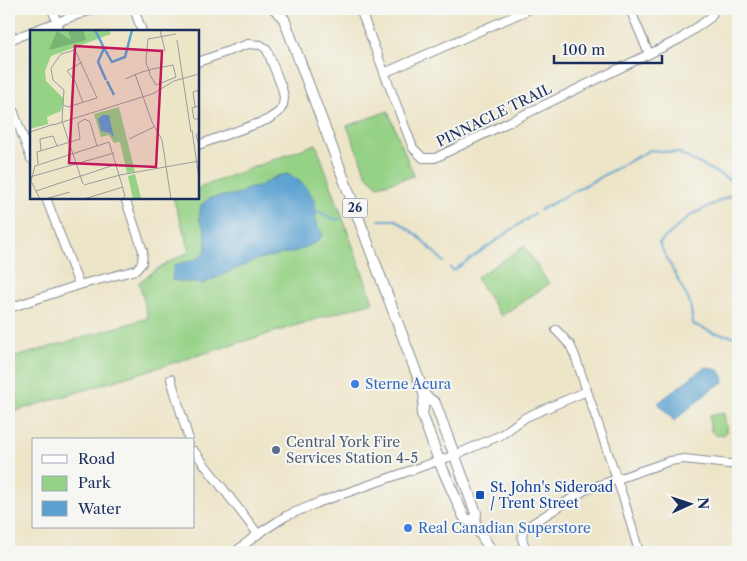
<svg xmlns="http://www.w3.org/2000/svg" width="747" height="561" font-family="'Libre Caslon Text',serif">
  <style>
    .green { fill: #96d286; stroke: #588072 }
    .water { fill: #5aa1d0; stroke: #3a6897 }
    .lines { fill: none; stroke-linecap: round; stroke-linejoin: round }
    .stream { stroke: #5aa1d0; stroke-width: 2 }
    .minor-casing { stroke: #848a93; stroke-width: 10 }
    .major-casing { stroke: #848a93; stroke-width: 12 }
    .minor { stroke: #fff; stroke-width: 8 }
    .major { stroke: #fff; stroke-width: 10 }
    .shop-dot { fill: #3f7fe0; stroke: #f6f6f2; stroke-width: 2 }
    .service-dot { fill: #5c6f8a; stroke: #f6f6f2; stroke-width: 2 }
    .transit-dot { fill: #1a4fb4; stroke: #f6f6f2; stroke-width: 2 }
    .labels { text-anchor: middle; stroke-width: 4; stroke-linejoin: round; paint-order: stroke }
    .shield { fill: #f6f6f2; stroke: #5d6b8a; stroke-width: 1 }
    .shield-label { font-size: 12px; font-weight: bold; fill: #1b2f5e }
    .street-label { font-size: 14px; fill: #1b2f5e; stroke: #f6f6f2 }
    .shop-label { font-size: 14px; fill: #366cbe; stroke: #f6f6f2; text-anchor: start }
    .service-label { font-size: 14px; fill: #4e5e75; stroke: #f6f6f2; text-anchor: start }
    .transit-label { font-size: 14px; fill: #164399; stroke: #f6f6f2; text-anchor: start }
    .inset-river { fill: none; stroke: #5aa1d0; stroke-width: 2.5 }
    .inset-road { fill: none; stroke: #999c9e; stroke-width: 1 }
    .view { fill: #c2185b; fill-opacity: 0.15; stroke: #c2185b; stroke-width: 2.5 }
    .inset-edge { fill: none; stroke: #1b2f5e; stroke-width: 2.5 }
  </style>
  <rect width="100%" height="100%" fill="#f6f6f2"/>
  <filter id="ink" filterUnits="userSpaceOnUse"><feTurbulence type="fractalNoise" baseFrequency=".02" numOctaves="2"/><feDisplacementMap in="SourceGraphic" scale="10" xChannelSelector="R" yChannelSelector="G"/><feConvolveMatrix kernelMatrix="1 2 1 2 8 2 1 2 1" color-interpolation-filters="sRGB"/></filter>
  <filter id="wash" filterUnits="userSpaceOnUse"><feTurbulence type="fractalNoise" baseFrequency=".0096" numOctaves="4" result="noise"/><feDisplacementMap in="SourceGraphic" scale="20" xChannelSelector="R" yChannelSelector="G"/><feGaussianBlur stdDeviation="1.12" result="paint"/><feColorMatrix in="noise" values="0 0 0 0 0 0 0 0 0 0 0 0 0 0 0 0 0 1.4 0 .05"/><feComposite in="paint" operator="in"/></filter>
  <g filter="url(#wash)">
    <rect width="100%" height="100%" fill="#ede5c8"/>
    <g class="green">
      <polygon points="388,111 414,176 378,186 367,176 347,126"/>
      <polygon points="316,144 373,302 9,413 9,359 148,318 139,282 160,267 190,251 173,198 198,198 198,188"/>
      <polygon points="524,246 549,284 501,316 476,278"/>
      <path d="M 724,413 C 725,423 732,439 715,435 L 711,431 L 709,416 Z"/>
    </g>
    <g class="water">
      <path d="M 288,174 C 300,180 311,190 315,204 C 318,219 311,219 323,234 L 317,242 L 294,252 L 258,259 L 202,284 L 172,280 L 174,265 L 195,260 L 206,251 L 205,229 L 199,220 L 201,205 L 210,198 L 238,194 L 247,189 L 258,187 L 277,176 Z"/>
      <polygon points="704,367 719,370 723,376 724,383 713,388 674,421 658,403"/>
    </g>
    <g class="lines">
      <g class="stream">
        <polyline points="738,192 691,215 659,243 690,303 693,324 714,333 738,337"/>
        <polyline points="315,210 333,219 340,219"/>
        <polyline points="540,210 650,150 679,153 738,184"/>
        <polyline points="379,220 396,220 418,236 444,262"/>
        <polyline points="450,267 453,271 534,214"/>
      </g>
    </g>
  </g>
  <g filter="url(#ink)">
    <g class="lines">
      <defs>
        <g id="minor">
          <polyline points="52,9 60,31"/>
          <polyline points="134,9 142,31"/>
          <polyline points="360,9 413,148 423,158 435,158 680,39 710,18 715,9"/>
          <polyline points="630,9 649,54"/>
          <polyline points="32,31 94,9"/>
          <polyline points="9,40 31,32"/>
          <polyline points="198,62 248,44 261,45 267,50 282,88 284,98 283,105 279,112 267,120 198,145"/>
          <polyline points="384,73 530,9"/>
          <polyline points="9,99 31,159"/>
          <polyline points="46,198 79,285"/>
          <polyline points="9,308 79,285 136,270 142,263 143,251 125,198"/>
          <polyline points="556,330 570,345 575,356 624,500 639,552"/>
          <polyline points="171,379 189,440"/>
          <polyline points="194,451 258,534"/>
          <polyline points="235,552 258,534 286,516 320,502 455,455 501,435 526,417 587,391"/>
          <path d="M 529,552 C 523,544 520,539 524,529 L 585,490 L 670,461 L 684,459 L 738,465"/>
        </g>
        <g id="major">
          <polyline points="275,9 284,19 425,396 422,414 439,461 464,517 475,525 492,552"/>
          <polyline points="425,396 435,403 476,513 475,525"/>
        </g>
      </defs>
      <use href="#minor" class="minor-casing"/>
      <use href="#major" class="major-casing"/>
      <use href="#minor" class="minor"/>
      <use href="#major" class="major"/>
    </g>
  </g>
  <g class="shop-dot">
    <circle cx="355" cy="384" r="5"/>
    <circle cx="408" cy="528" r="5"/>
  </g>
  <circle class="service-dot" cx="276" cy="450" r="5"/>
  <rect class="transit-dot" x="475" y="490" width="10" height="10" rx="2.5"/>
  <g class="labels">
    <rect class="shield" x="342.5" y="198.5" width="25" height="19" rx="4"/>
    <g class="shield-label">
      <text x="355" y="212">26</text>
    </g>
    <g class="street-label">
      <text transform="translate(494 115) rotate(-26)" y="5">PINNACLE TRAIL</text>
    </g>
    <g class="shop-label">
      <text x="365" y="389">Sterne Acura</text>
      <text x="418" y="533">Real Canadian Superstore</text>
    </g>
    <g class="service-label">
      <text x="286" y="447">Central York Fire<tspan x="286" dy="16">Services Station 4-5</tspan></text>
    </g>
    <g class="transit-label">
      <text x="490" y="492">St. John's Sideroad<tspan x="490" dy="16">/ Trent Street</tspan></text>
    </g>
  </g>
  <g transform="translate(30 30)">
    <rect width="169" height="169" fill="#ede5c8"/>
    <path d="M 0,0 L 79,0 L 81,4 L 21,26 L 15,41 L 16,51 L 34,69 L 31,81 L 17,87 L 18,94 L 0,99 ZM 89,77 L 105,142 L 97,143 L 90,112 L 84,113 L 79,105 L 71,107 L 64,84 ZM 105,144 L 110,164 L 111,169 L 103,169 L 98,146 Z" fill="#96d286"/>
    <path d="M 38,0 L 53,0 L 56,10 L 19,20 L 27,1 L 41,10 Z" fill="#78b473"/>
    <path d="M 73,85 L 79,85 L 84,108 L 80,103 L 71,101 L 68,89 Z" fill="#5aa1d0"/>
    <path class="inset-river" d="M 65,0 L 74,18 L 68,32 L 76,50M 74,18 L 82,32 L 95,27 L 102,0M 77,51 L 84,65"/>
    <path class="inset-road" d="M 130,0 L 135,21M 147,10 L 161,102M 45,20 L 67,68 L 38,77 L 33,75 L 34,60 L 23,50 L 21,38 L 31,24 ZM 52,32 L 37,41 L 45,51 L 53,73M 105,44 L 122,92 L 132,110 L 141,169M 95,49 L 112,42 L 119,40 L 122,39 L 128,38 L 143,35 L 146,47 L 126,55 L 120,45 L 119,40 L 117,36 L 116,32 L 116,30 L 118,9 L 146,4M 124,63 L 144,51 L 169,44M 33,75 L 32,91 L 53,154M 169,76 L 162,78 L 164,89 L 169,89M 165,77 L 163,62 L 169,60M 23,95 L 125,63M 162,100 L 169,149M 0,102 L 24,94M 169,103 L 166,105 L 169,116M 99,109 L 124,97M 11,121 L 10,109 L 23,106 L 27,116M 8,134 L 7,122 L 50,109 L 48,93 L 55,89 L 60,92 L 67,116M 0,147 L 84,123M 54,155 L 90,145 L 169,131M 6,161 L 87,134M 10,169 L 1,151 L 5,136 L 79,112 L 92,155 L 95,166 L 92,169M 15,169 L 40,162M 54,169 L 93,157"/>
    <path class="view" d="M 45,16 L 132,21 L 126,137 L 39,133 Z"/>
    <rect width="169" height="169" class="inset-edge"/>
  </g>
  <rect width="747" height="561" fill="none" stroke="#f6f6f2" stroke-width="30"/>
  <rect x="32" y="438" width="162" height="90" fill="#f6f6f2" stroke="#9ea6b7"/>
  <rect x="42" y="455" width="25" height="8" fill="#ffffff" stroke="#9ea6b7"/>
  <text x="78" y="464" font-size="15" fill="#1b2f5e">Road</text>
  <rect x="42" y="476" width="25" height="15" fill="#96d286" stroke="#9ea6b7"/>
  <text x="78" y="488" font-size="15" fill="#1b2f5e">Park</text>
  <rect x="42" y="501" width="25" height="15" fill="#5aa1d0" stroke="#9ea6b7"/>
  <text x="78" y="514" font-size="15" fill="#1b2f5e">Water</text>
  <g transform="translate(690 504) rotate(87)" stroke="#f6f6f2" stroke-width="4" paint-order="stroke">
  <path d="M0-4L9 19L0 12L-9 19Z" fill="#1b2f5e"/>
  <text y="-8" font-size="14" font-weight="bold" text-anchor="middle" fill="#1b2f5e">N</text>
  </g>
  <path d="M554 55v8h108v-8" fill="none" stroke="#1b2f5e" stroke-width="2.5"/>
  <text x="562" y="55" font-size="15" fill="#1b2f5e" stroke="#f6f6f2" stroke-width="4" paint-order="stroke">100 m</text>
</svg>
